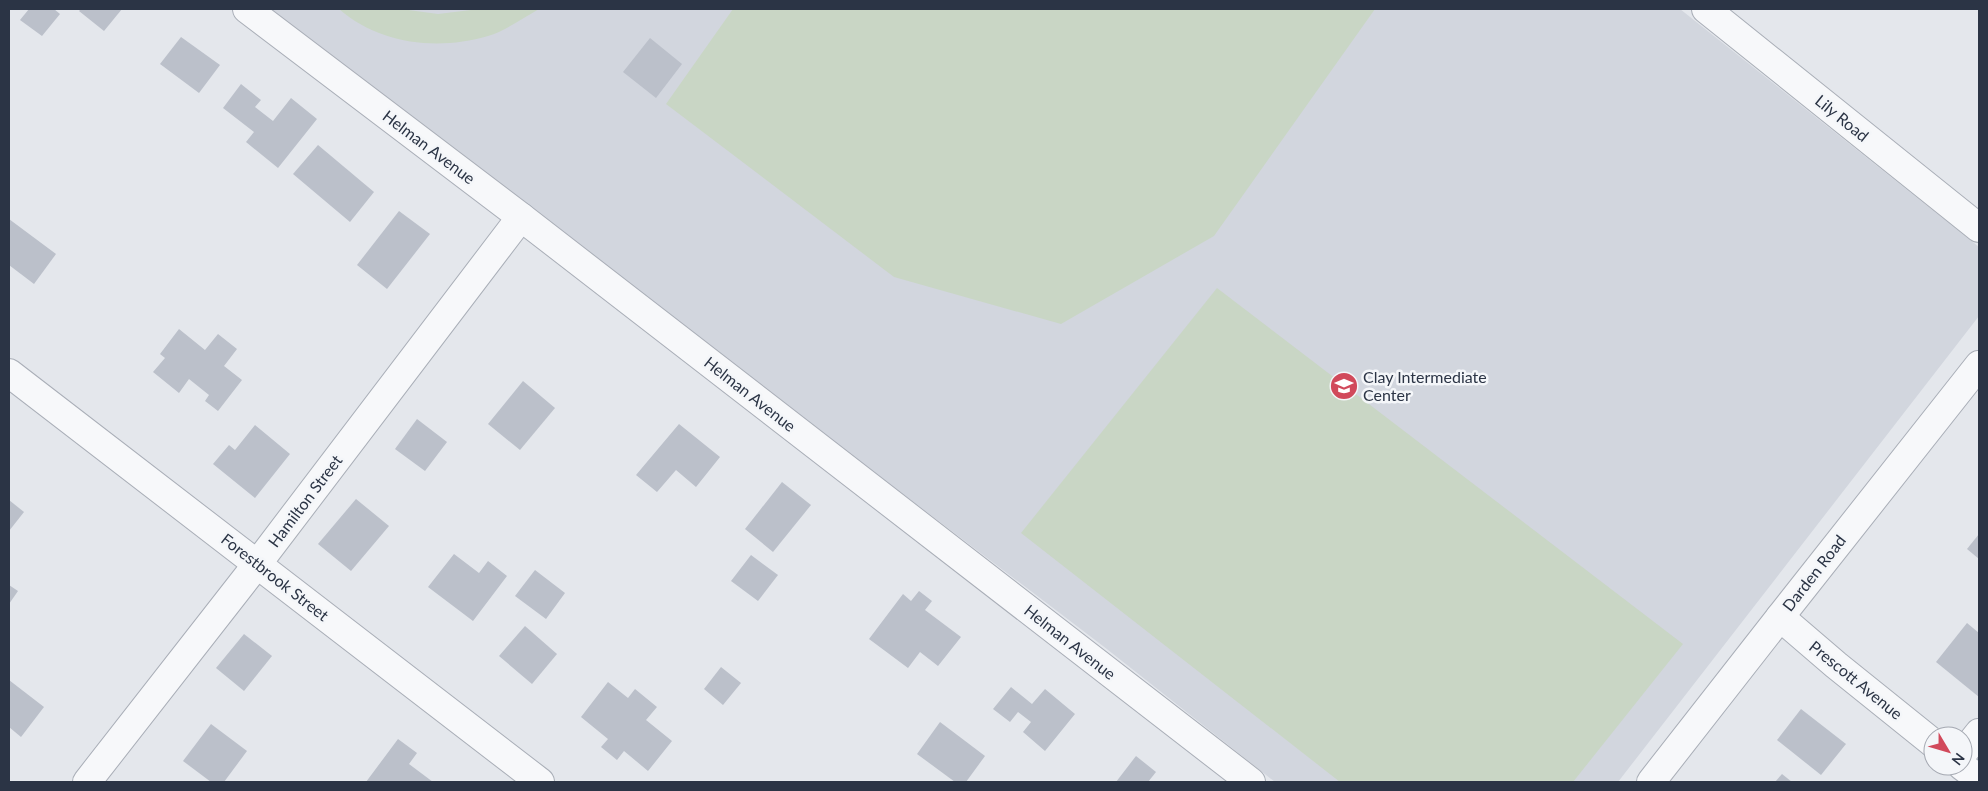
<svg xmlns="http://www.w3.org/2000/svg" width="1988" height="791" font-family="Lato,sans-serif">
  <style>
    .built { fill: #d2d6de }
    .green { fill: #c9d6c5 }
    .building { fill: #bbc0ca }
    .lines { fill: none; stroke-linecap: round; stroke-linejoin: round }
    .minor-casing { stroke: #a9aeb7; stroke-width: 30 }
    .minor { stroke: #f7f8fa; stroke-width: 28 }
    .labels { text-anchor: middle; stroke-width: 5; stroke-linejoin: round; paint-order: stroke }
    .street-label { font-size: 16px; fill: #2b3445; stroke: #f4f6f9 }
    .poi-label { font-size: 16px; fill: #2b3445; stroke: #f4f6f9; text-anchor: start }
  </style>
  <rect width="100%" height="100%" fill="#e4e7ec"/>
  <polygon class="built" points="265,9 1680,9 1979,247 1979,316 1618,782 1275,782 1103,646"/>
  <g class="green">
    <path d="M 339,9 L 401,9 L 438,14 L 479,9 L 539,9 C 523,18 505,31 488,36 C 437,51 379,44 339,9 Z"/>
    <polygon points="733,9 1375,9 1214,236 1061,324 894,277 666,104"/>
    <polygon points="1217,288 1683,644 1573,782 1340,782 1021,533"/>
  </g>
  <g class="building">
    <polygon points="29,9 54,9 60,14 42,36 20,20"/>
    <polygon points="81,9 122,9 104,31 79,11"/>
    <polygon points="181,37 220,65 199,93 160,64"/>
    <polygon points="650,38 682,64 656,98 623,72"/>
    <polygon points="241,84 261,100 255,107 273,121 291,98 317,119 278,168 246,142 254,132 223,108"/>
    <polygon points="318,145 374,192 350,222 293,174"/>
    <polygon points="399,211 430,234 387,289 357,265"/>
    <polygon points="9,219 56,254 34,284 9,265"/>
    <polygon points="179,329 205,350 218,334 237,349 224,366 242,380 218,411 205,401 209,395 189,379 179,393 153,372 165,358 160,354"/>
    <polygon points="523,381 555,408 520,450 488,424"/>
    <polygon points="417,419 447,442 425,471 395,449"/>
    <polygon points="679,424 720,457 696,487 676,470 657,492 636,475"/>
    <polygon points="255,425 290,454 255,498 213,464 229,445 235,450"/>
    <polygon points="782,482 811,505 773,552 745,529"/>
    <polygon points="356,499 389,526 351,571 318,544"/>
    <polygon points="9,500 24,512 9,531"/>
    <polygon points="1979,534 1979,559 1967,549"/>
    <polygon points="454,554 479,573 488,561 507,576 473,621 428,587"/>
    <polygon points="751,555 778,575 758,601 731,581"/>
    <polygon points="535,570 565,593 546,619 515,596"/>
    <polygon points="9,585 18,591 9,604"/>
    <polygon points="919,591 932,601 925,610 961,637 938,666 920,652 908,668 869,639 903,594 911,601"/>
    <polygon points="1967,623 1979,633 1979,697 1936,662"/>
    <polygon points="525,626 557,654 532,684 499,656"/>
    <polygon points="244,634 272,656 244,691 216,668"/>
    <polygon points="721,667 741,683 723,705 704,689"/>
    <polygon points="9,680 44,707 21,737 9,727"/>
    <polygon points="608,682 628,698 635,689 657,707 646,720 672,741 648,771 624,751 617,760 601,747 608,739 581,717"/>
    <polygon points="1011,687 1032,704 1045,689 1075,714 1045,751 1023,732 1031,722 1018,712 1010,722 993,709"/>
    <polygon points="1801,709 1846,744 1821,775 1777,740"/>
    <polygon points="940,722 985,756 966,782 955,782 917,754"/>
    <polygon points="211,724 247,751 224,782 211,782 183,761"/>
    <polygon points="398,739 417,753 409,764 433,782 366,782"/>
    <polygon points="1136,756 1156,772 1148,782 1116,782"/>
    <polygon points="1782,774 1792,782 1775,782"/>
  </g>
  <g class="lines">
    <defs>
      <g id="minor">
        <polyline points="247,9 521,217 1251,782"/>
        <polyline points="1706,9 1979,228"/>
        <polyline points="9,373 540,782"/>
        <polyline points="1780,617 1836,665 1933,743"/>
        <polyline points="1963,753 1979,733"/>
        <polyline points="1962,766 1979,779"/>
        <polyline points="87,782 258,563 521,217"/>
        <polyline points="1651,782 1780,617 1979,365"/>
      </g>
    </defs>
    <use href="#minor" class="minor-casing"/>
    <use href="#minor" class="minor"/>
  </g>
  <defs>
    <symbol id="school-disc" viewBox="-11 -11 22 22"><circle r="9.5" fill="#d1495b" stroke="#f4f6f9"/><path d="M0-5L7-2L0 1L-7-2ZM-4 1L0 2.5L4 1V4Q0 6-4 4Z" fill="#fff"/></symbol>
  </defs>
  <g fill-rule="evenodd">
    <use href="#school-disc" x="1328" y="370" width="32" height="32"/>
  </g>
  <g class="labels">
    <g class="street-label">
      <text transform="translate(1842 118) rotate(39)" y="6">Lily Road</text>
      <text transform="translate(429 147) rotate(37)" y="6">Helman Avenue</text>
      <text transform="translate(750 394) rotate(38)" y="6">Helman Avenue</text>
      <text transform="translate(305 501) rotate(-53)" y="6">Hamilton Street</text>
      <text transform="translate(1814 573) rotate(-52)" y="6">Darden Road</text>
      <text transform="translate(275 577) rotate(38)" y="6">Forestbrook Street</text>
      <text transform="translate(1070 642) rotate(38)" y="6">Helman Avenue</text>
      <text transform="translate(1856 680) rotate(39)" y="6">Prescott Avenue</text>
    </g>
    <g class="poi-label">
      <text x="1363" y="383">Clay Intermediate<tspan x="1363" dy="18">Center</tspan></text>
    </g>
  </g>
  <rect width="1988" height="791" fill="none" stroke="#2b3445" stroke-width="20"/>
  <g transform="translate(1948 751) rotate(128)"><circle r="24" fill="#f4f6f9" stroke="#a4a8b1"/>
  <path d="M0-4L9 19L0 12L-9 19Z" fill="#d1495b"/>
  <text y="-8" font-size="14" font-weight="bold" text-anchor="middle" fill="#2b3445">N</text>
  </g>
</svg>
